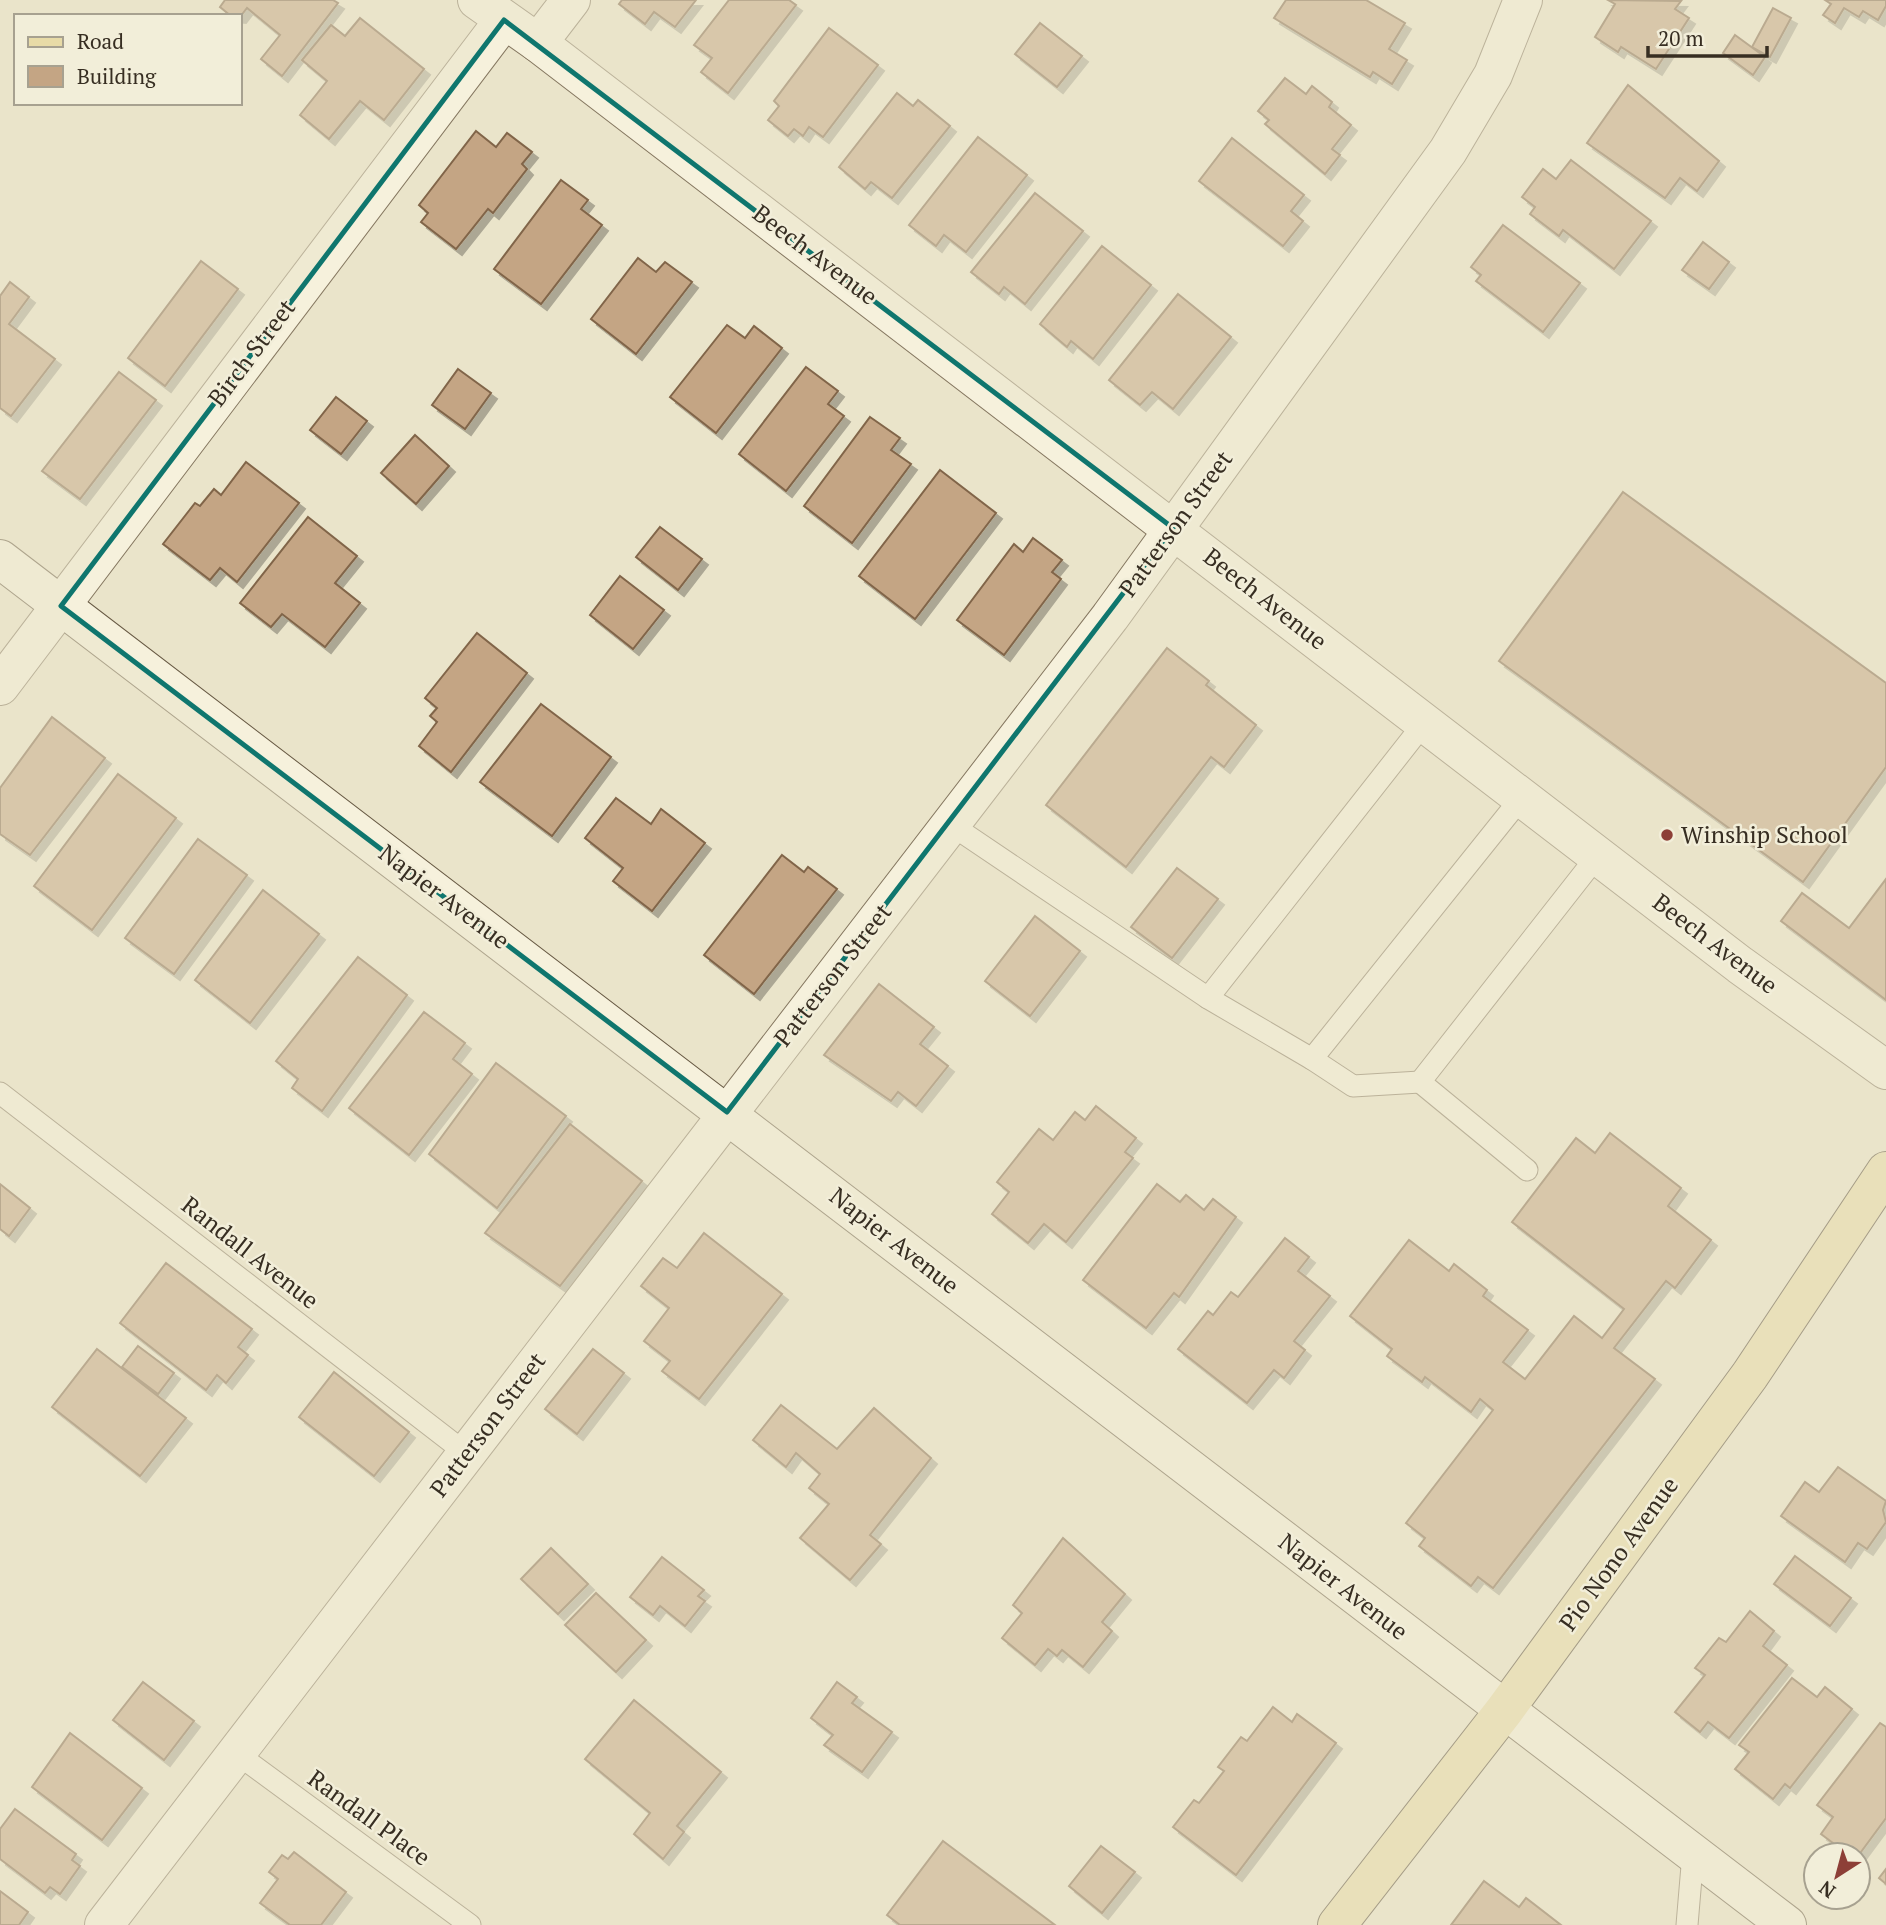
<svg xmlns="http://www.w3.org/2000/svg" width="1886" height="1925" font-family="'PT Serif',serif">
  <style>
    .building { fill: #c4a584; stroke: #816549; stroke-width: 2; filter: url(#shadow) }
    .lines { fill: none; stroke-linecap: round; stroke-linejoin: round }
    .lane-casing { stroke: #857760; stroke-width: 23 }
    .street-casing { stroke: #857760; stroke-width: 40 }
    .secondary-casing { stroke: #675943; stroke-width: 40 }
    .primary-casing { stroke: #534634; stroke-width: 40 }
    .lane { stroke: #f6f1dc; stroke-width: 21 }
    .street { stroke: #f6f1dc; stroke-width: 38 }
    .secondary { stroke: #f6f1dc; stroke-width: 38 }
    .primary { stroke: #e8dba7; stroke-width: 38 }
    .marked { fill: none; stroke: #0f766e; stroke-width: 5; stroke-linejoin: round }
    .poi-dot { fill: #8d3f37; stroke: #f2eed9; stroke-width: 2.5 }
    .labels { text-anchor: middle; stroke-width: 5; stroke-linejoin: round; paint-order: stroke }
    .street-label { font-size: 24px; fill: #372e22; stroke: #f2eed9 }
    .poi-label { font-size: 24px; fill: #372e22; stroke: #f2eed9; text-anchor: start }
  </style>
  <defs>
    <filter id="shadow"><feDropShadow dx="6" dy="6" stdDeviation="0" flood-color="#0004"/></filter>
  </defs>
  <rect width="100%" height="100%" fill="#eae4ca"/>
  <g class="building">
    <polygon points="225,0 333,0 338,3 282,76 261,59 280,35 247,8 240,17 231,16 220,7"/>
    <polygon points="622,0 696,0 675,27 654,12 645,24 619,4"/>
    <polygon points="729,0 789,0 796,5 728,93 701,72 712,58 694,45"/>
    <polygon points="1286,0 1366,0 1405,23 1389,49 1407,60 1392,84 1373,72 1370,77 1274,18"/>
    <polygon points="1608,0 1681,1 1675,9 1689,18 1656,69 1621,47 1618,52 1595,37 1615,4"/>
    <polygon points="1825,0 1886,0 1886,6 1878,20 1863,11 1859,17 1844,8 1835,23 1823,15 1831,4"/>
    <polygon points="1773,8 1791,18 1770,57 1752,47"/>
    <polygon points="360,18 424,69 384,120 360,101 329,139 300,115 327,81 302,60 331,25 345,36"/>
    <polygon points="1040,23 1082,56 1057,87 1015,54"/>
    <polygon points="829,28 878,65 823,137 809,127 803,136 794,129 788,136 768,120 779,106 774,101"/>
    <polygon points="1735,35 1765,57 1753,75 1723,53"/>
    <polygon points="1285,78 1306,94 1312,86 1332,102 1329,107 1351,125 1332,149 1340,155 1325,174 1265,124 1269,120 1258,111"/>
    <polygon points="1628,85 1719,161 1697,191 1680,178 1665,198 1587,143"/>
    <polygon points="897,93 913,106 918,100 950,126 892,198 871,182 865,189 839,167"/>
    <polygon points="476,131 496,147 507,133 532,152 522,164 527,169 493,213 488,209 456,249 421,222 428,213 419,205"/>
    <polygon points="978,137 1027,175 966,252 944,235 936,246 909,225"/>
    <polygon points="1232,138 1304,195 1291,211 1303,221 1283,246 1199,181"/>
    <polygon points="1571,160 1651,221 1614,269 1563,230 1559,236 1530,214 1535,207 1522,197 1543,169 1556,179"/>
    <polygon points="561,180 588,200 581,209 602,225 541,304 494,269"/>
    <polygon points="1035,193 1083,231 1025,304 1004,287 999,294 971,272"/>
    <polygon points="1503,225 1580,283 1543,332 1476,281 1481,275 1471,267"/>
    <polygon points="1703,242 1729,262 1709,289 1682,270"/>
    <polygon points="1102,246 1151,285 1093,359 1071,341 1067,347 1040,324"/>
    <polygon points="638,258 656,272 665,262 692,282 636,354 591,319"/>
    <polygon points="201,261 238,289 165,386 128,358"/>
    <polygon points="10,282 29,297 9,324 55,359 11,416 0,408 0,296"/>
    <polygon points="1178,294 1231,337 1173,409 1152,392 1140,405 1109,380"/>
    <polygon points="727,325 745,338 754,326 782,348 716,433 670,397"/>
    <polygon points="806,367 838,391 828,404 844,416 786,491 739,454"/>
    <polygon points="458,369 491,393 465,429 432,405"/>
    <polygon points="119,372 156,400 80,499 42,471"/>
    <polygon points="336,397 367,421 341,454 310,430"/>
    <polygon points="870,417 900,438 891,450 911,464 852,543 804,506"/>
    <polygon points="415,435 449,466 416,504 381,473"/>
    <polygon points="246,462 299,503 237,582 220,568 210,580 163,544 195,503 200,506 214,489 221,495"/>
    <polygon points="940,470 996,513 915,619 859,576"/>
    <polygon points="1623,492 1886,683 1886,767 1803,882 1499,661"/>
    <polygon points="308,517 357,556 335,583 360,603 325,647 282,614 271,627 240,603"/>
    <polygon points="660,527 702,559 678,590 636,557"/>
    <polygon points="1033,538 1062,560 1052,572 1061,579 1004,655 957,620 1014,544 1023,552"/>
    <polygon points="620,576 664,610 633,649 590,615"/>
    <polygon points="477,633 527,673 451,772 419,746 437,722 430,716 437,708 425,698"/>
    <polygon points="1167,648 1209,681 1206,685 1256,725 1224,767 1211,757 1126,867 1046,805"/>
    <polygon points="541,704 611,757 552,836 480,782"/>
    <polygon points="52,717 105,758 30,855 0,834 0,788"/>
    <polygon points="118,774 176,818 92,930 34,886"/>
    <polygon points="616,798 651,824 661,809 705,843 652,911 613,881 623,868 585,838"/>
    <polygon points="198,839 247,875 174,974 125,938"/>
    <polygon points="782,855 804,872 808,867 837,889 754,994 704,955"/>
    <polygon points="1177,868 1218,899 1172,958 1131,927"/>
    <polygon points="1886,879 1886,1000 1781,921 1802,893 1849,928"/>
    <polygon points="263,890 319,934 250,1023 195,980"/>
    <polygon points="1035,916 1080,951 1030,1016 985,981"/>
    <polygon points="358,957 407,995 322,1111 292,1088 298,1079 276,1061"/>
    <polygon points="879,984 934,1027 920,1044 948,1066 916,1106 898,1092 891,1101 824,1055"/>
    <polygon points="424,1012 465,1043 453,1059 472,1074 409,1155 349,1108"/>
    <polygon points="496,1063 566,1116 497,1208 429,1154"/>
    <polygon points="1096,1106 1136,1138 1125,1152 1133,1158 1066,1242 1044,1224 1028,1243 992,1214 1009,1192 997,1182 1039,1129 1053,1140 1075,1112 1085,1120"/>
    <polygon points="570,1124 642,1181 560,1286 485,1233"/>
    <polygon points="1610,1133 1681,1188 1668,1206 1711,1240 1675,1288 1666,1281 1614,1348 1655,1379 1493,1588 1478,1577 1471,1586 1419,1546 1425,1538 1406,1523 1493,1410 1480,1399 1471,1412 1425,1377 1422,1382 1387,1356 1392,1349 1350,1316 1409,1240 1449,1271 1454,1264 1487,1290 1483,1296 1528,1330 1503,1362 1525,1379 1574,1316 1602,1338 1624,1309 1512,1222 1576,1138 1595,1153"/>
    <polygon points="0,1184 30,1208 9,1236 0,1229"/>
    <polygon points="1157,1184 1180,1202 1186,1195 1204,1210 1213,1199 1236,1217 1179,1297 1174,1293 1146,1328 1083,1280"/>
    <polygon points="704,1233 782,1294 699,1399 662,1371 670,1361 644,1341 669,1308 641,1286 663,1258 677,1268"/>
    <polygon points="1285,1238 1309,1257 1298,1271 1330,1296 1294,1341 1305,1350 1284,1378 1274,1370 1247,1403 1178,1349 1208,1311 1213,1315 1231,1292 1238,1297"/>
    <polygon points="166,1263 252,1329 238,1347 248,1355 226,1383 217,1375 206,1390 120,1323"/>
    <polygon points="138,1346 174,1373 158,1394 122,1367"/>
    <polygon points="97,1349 186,1418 140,1476 52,1407"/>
    <polygon points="593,1349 624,1373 577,1434 545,1409"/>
    <polygon points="334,1372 409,1432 374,1476 299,1417"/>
    <polygon points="781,1405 837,1449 874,1408 931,1458 870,1535 881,1544 850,1580 800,1538 829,1504 809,1488 820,1474 796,1453 786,1467 753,1440"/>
    <polygon points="1838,1467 1886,1501 1883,1510 1886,1522 1867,1549 1858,1543 1845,1562 1781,1516 1805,1482 1819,1492"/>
    <polygon points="1063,1538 1125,1594 1102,1622 1112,1631 1083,1667 1062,1650 1057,1656 1048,1649 1035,1665 1002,1638 1022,1613 1013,1605"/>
    <polygon points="551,1548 588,1584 558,1614 521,1579"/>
    <polygon points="1795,1556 1851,1598 1830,1626 1774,1584"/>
    <polygon points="662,1557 704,1590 698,1596 705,1601 685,1626 660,1606 653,1615 630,1597"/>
    <polygon points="596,1593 646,1640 616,1672 565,1625"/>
    <polygon points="1750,1611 1774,1631 1763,1646 1787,1665 1729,1738 1708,1722 1700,1732 1675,1712 1705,1675 1695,1668 1719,1638 1726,1642"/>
    <polygon points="1792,1678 1817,1697 1825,1687 1852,1709 1790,1788 1785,1784 1773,1799 1735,1769 1749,1752 1739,1745"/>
    <polygon points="143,1682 194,1721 164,1760 113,1720"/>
    <polygon points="837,1682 857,1697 852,1703 892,1732 862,1772 824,1745 833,1735 811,1718"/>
    <polygon points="634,1700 721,1772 677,1826 684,1832 663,1859 634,1834 650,1813 585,1759"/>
    <polygon points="1273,1707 1292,1722 1297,1714 1336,1743 1236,1875 1173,1827 1194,1800 1199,1803 1224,1771 1218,1767 1241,1737 1247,1741"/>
    <polygon points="1880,1723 1886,1727 1886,1818 1858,1856 1849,1855 1821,1834 1833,1817 1817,1805"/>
    <polygon points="70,1733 142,1788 102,1840 32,1787"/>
    <polygon points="15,1809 76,1854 72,1860 80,1866 60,1894 50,1887 45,1893 0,1859 0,1829"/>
    <polygon points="943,1841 1055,1925 900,1925 887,1915"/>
    <polygon points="1101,1846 1135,1872 1102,1913 1069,1886"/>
    <polygon points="294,1852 346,1892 321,1925 290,1925 260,1903 278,1879 269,1872 282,1855 288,1859"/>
    <polygon points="1886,1869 1886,1884 1879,1878"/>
    <polygon points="1484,1881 1519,1907 1526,1898 1561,1925 1451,1925"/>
    <polygon points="0,1891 28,1912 19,1925 0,1925"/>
  </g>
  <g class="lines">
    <defs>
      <g id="lane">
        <polyline points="950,824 1208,998 1425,722"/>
        <polyline points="1208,998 1312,1059"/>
        <polyline points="1420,1082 1353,1086 1312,1059 1522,797"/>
        <polyline points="0,1093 467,1454"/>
        <polyline points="1527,1170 1420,1082 1598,855"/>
        <polyline points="236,1753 470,1925"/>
        <polyline points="1687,1925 1693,1854"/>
      </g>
      <g id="street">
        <polyline points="477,0 538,43 1740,965 1886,1070"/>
        <polyline points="538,43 571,0"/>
        <polyline points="0,686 504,20"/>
        <polyline points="104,1925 1110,617 1448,151 1493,75 1523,0"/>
      </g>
      <polyline id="secondary" points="0,559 1787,1925"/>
      <polyline id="primary" points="1337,1925 1504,1711 1750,1375 1886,1171"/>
    </defs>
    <use href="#lane" class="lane-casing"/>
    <use href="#street" class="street-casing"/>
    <use href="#secondary" class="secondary-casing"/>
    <use href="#primary" class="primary-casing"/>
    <use href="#lane" class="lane"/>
    <use href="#street" class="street"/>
    <use href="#secondary" class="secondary"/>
    <use href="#primary" class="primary"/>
  </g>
  <path d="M0 0H1886V1925H0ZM 504,20 L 1173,528 L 727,1112 L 61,606 Z" fill="#eae4ca" fill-opacity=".55" fill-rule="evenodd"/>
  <path class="marked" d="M 504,20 L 1173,528 L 727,1112 L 61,606 Z"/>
  <circle class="poi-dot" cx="1667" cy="835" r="7"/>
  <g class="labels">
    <g class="street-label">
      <text transform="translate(815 255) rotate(37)" y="8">Beech Avenue</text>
      <text transform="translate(252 353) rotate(-53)" y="8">Birch Street</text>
      <text transform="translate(1176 524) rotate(-54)" y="8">Patterson Street</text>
      <text transform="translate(1265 599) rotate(38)" y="8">Beech Avenue</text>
      <text transform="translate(444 897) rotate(37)" y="8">Napier Avenue</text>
      <text transform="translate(1715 944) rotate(37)" y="8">Beech Avenue</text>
      <text transform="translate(833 975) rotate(-52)" y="8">Patterson Street</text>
      <text transform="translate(894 1241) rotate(38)" y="8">Napier Avenue</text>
      <text transform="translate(250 1253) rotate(38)" y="8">Randall Avenue</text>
      <text transform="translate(488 1425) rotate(-53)" y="8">Patterson Street</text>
      <text transform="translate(1619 1554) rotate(-54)" y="8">Pio Nono Avenue</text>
      <text transform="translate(1343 1587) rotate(38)" y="8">Napier Avenue</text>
      <text transform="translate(369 1818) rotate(36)" y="8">Randall Place</text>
    </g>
    <g class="poi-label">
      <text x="1681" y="843">Winship School</text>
    </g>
  </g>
  <rect x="14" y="14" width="228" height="91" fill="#f2eed9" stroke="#a7a190" stroke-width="2"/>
  <rect x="28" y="37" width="35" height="10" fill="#e8dba7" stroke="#a7a190" stroke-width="2"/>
  <text x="77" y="49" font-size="21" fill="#372e22">Road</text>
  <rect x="28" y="66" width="35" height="21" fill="#c4a584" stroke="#a7a190" stroke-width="2"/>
  <text x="77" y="84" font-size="21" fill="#372e22">Building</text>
  <g transform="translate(1837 1876) rotate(216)"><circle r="33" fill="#f2eed9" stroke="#a7a190" stroke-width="2"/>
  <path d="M0-5L12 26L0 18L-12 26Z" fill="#8d3f37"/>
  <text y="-10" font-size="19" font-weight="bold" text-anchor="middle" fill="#372e22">N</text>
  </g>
  <path d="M1648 46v10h119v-10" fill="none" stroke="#372e22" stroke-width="3.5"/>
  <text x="1658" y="46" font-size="21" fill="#372e22" stroke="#f2eed9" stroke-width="5" paint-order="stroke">20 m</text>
</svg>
